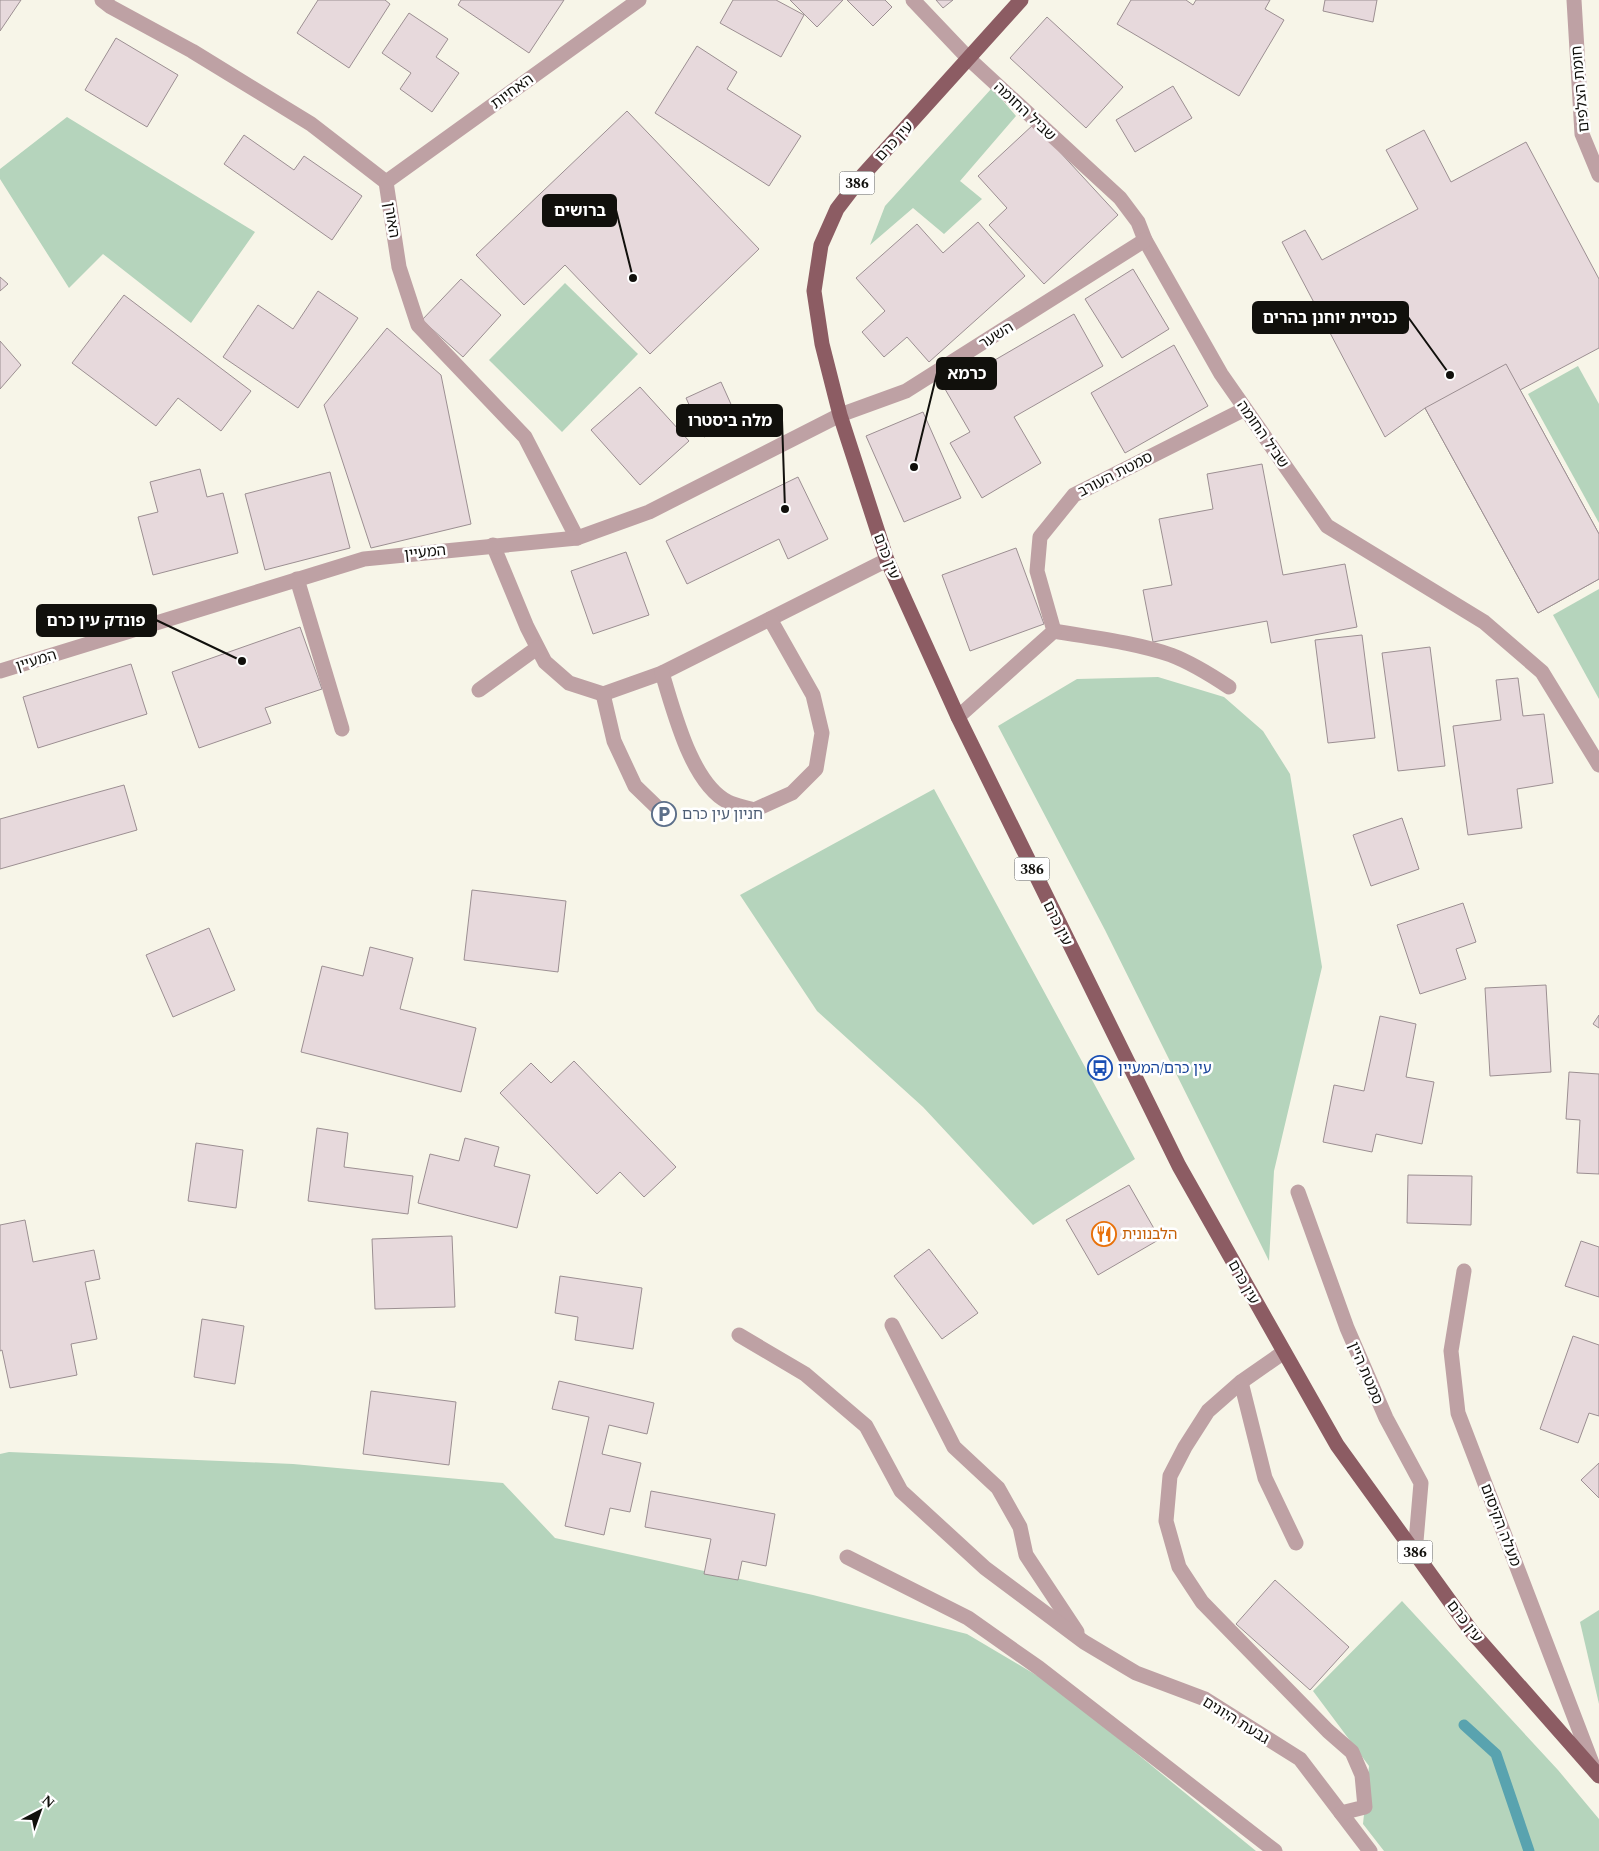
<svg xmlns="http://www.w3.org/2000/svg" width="1599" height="1851" font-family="Spectral,'Noto Sans Hebrew',serif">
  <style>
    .green { fill: #b5d4bc }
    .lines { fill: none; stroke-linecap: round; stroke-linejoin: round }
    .stream { stroke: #59a3af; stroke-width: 11 }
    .building { fill: #e7d9dc; stroke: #9c8f92 }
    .minor { stroke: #bea1a4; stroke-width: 15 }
    .major { stroke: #8c5c63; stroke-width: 15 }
    .labels { text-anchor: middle; stroke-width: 5; stroke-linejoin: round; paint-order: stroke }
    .shield { fill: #fff; stroke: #585855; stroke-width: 1 }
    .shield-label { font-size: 14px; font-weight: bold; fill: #11100c }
    .street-label { font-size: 15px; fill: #11100c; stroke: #fff }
    .service-label { font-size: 15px; fill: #4e5e75; stroke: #fff; text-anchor: start }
    .transit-label { font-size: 15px; fill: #164399; stroke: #fff; text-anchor: start }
    .food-label { font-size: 15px; fill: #c56008; stroke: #fff; text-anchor: start }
    .leader { fill: none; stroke: #11100c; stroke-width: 2 }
    .callout-dot { fill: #11100c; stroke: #fff; stroke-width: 2 }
    .callout { fill: #11100c; stroke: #11100c; stroke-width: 2 }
    .callout-label { font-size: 16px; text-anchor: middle; font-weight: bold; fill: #fff }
  </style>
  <rect width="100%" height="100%" fill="#f7f5e8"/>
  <g class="green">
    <polygon points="992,88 1016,116 960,181 982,199 944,234 913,208 870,245 885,206"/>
    <polygon points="67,117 255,232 191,323 103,254 69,288 0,179 0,169"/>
    <polygon points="565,283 638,354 562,432 489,360"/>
    <polygon points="1578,366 1599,404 1599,523 1528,394"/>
    <polygon points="1599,589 1599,699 1553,615"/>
    <polygon points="1158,677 1224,697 1263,731 1290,774 1322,967 1274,1171 1269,1261 1105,930 998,726 1077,679"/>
    <polygon points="934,789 1135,1159 1033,1225 923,1107 817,1011 740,895"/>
    <polygon points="9,1452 293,1464 503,1483 555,1538 813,1595 967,1634 1053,1685 1256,1851 0,1851 0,1454"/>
    <polygon points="1402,1601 1558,1770 1599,1819 1599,1851 1384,1851 1363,1824 1369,1766 1313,1691"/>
    <polygon points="1599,1610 1599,1704 1580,1622"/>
  </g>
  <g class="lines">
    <polyline class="stream" points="1464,1725 1496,1754 1529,1851"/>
  </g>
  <g class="building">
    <polygon points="0,0 21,0 0,31"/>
    <polygon points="318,0 385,0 390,4 349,68 297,33"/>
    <polygon points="461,0 564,0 529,53 458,5"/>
    <polygon points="733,0 776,0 804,15 781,57 720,23"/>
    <polygon points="790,0 843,0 817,27"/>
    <polygon points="847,0 885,0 892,7 873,26"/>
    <polygon points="936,0 953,0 943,8"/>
    <polygon points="1131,0 1186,0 1193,5 1196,0 1270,0 1265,9 1284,20 1239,96 1117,24"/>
    <polygon points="1325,0 1377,0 1373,22 1323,11"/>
    <polygon points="409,13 448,39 436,57 459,73 432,112 400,89 411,73 382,53"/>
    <polygon points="1047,17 1123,87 1086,128 1010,58"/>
    <polygon points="116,38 178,75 147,127 85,90"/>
    <polygon points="697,46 737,72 727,89 801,136 769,186 655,113"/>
    <polygon points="1173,86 1192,118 1135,152 1116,120"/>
    <polygon points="627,111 759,249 650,354 565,265 524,305 476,255"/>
    <polygon points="1034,124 1118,215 1044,284 989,225 1007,208 978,176"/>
    <polygon points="1424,130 1451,182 1526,142 1599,279 1599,348 1520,390 1599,534 1599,579 1538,613 1425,408 1385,437 1282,242 1305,230 1322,260 1418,209 1386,150"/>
    <polygon points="244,135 294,170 304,156 362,196 332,240 224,164"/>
    <polygon points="978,222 1025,276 929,362 907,337 884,357 862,332 885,311 856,278 917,224 943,253"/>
    <polygon points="1133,269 1169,329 1122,358 1085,299"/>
    <polygon points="0,277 8,284 0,291"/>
    <polygon points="461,279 501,315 463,357 422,320"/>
    <polygon points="318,291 358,318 298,408 223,357 258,305 293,329"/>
    <polygon points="124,295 251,391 221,431 178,398 156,426 72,363"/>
    <polygon points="1074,314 1103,366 1014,417 1041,463 982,498 950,443 970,432 945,389"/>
    <polygon points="387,328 441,375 471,524 371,548 324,405"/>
    <polygon points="0,341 21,365 0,389"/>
    <polygon points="1174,345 1208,406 1125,453 1091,393"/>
    <polygon points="1506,364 1599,534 1599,579 1538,613 1425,408"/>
    <polygon points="721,382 739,422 704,437 686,398"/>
    <polygon points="640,387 689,441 640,485 591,430"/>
    <polygon points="923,412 961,498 904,522 866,436"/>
    <polygon points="1262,464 1283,575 1345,564 1357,627 1271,643 1267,621 1153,642 1143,590 1172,585 1159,519 1213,509 1207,474"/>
    <polygon points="200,469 207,497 223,493 238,553 153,575 138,517 158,512 150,482"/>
    <polygon points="330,472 350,548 265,570 245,494"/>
    <polygon points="798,477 828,539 788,559 779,539 687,584 666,541"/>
    <polygon points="1016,548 1044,624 970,651 942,575"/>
    <polygon points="626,552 649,615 593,634 571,571"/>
    <polygon points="300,627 322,689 265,708 271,723 199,748 172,672"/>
    <polygon points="1362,635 1375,738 1328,743 1315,640"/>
    <polygon points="1430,647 1445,766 1398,771 1382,653"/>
    <polygon points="131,664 147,714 38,748 23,697"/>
    <polygon points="1518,678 1523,716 1544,714 1553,783 1517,789 1522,828 1468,835 1453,726 1501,720 1496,680"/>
    <polygon points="124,785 137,830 0,869 0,819"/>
    <polygon points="1402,818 1419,869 1371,886 1353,835"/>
    <polygon points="472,890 566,901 558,972 464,960"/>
    <polygon points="1463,903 1476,942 1456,949 1466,979 1420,994 1397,925"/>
    <polygon points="209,928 235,990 173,1017 146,955"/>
    <polygon points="370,947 413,958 400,1009 476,1028 461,1092 301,1052 322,966 363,976"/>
    <polygon points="1546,985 1551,1072 1490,1076 1485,988"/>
    <polygon points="1599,1015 1599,1028 1593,1024"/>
    <polygon points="1380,1016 1416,1024 1406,1077 1434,1082 1422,1144 1376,1134 1372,1152 1323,1142 1334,1085 1364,1091"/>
    <polygon points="574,1061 676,1167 644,1197 620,1172 597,1194 500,1093 531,1063 551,1083"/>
    <polygon points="1569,1072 1599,1074 1599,1174 1577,1173 1580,1120 1566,1119"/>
    <polygon points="317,1128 348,1133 344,1167 413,1176 408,1214 308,1201"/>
    <polygon points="465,1138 499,1147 494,1166 530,1175 517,1228 418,1203 430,1154 459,1161"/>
    <polygon points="196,1143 243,1150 236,1208 188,1201"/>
    <polygon points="1408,1175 1472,1176 1471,1225 1407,1223"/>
    <polygon points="1129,1185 1160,1239 1098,1275 1066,1220"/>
    <polygon points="25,1220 33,1262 94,1250 100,1279 85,1282 97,1339 71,1344 77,1375 10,1388 2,1350 0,1351 0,1225"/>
    <polygon points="452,1236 455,1307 375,1309 372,1239"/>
    <polygon points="1581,1241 1599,1247 1599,1297 1565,1286"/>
    <polygon points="929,1249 978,1313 942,1339 894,1276"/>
    <polygon points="560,1276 642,1288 633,1349 575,1340 578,1317 555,1313"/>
    <polygon points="202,1319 244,1326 235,1384 194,1377"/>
    <polygon points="1573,1336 1599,1345 1599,1416 1589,1413 1578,1443 1540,1429"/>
    <polygon points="559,1381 654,1403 647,1434 609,1425 602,1454 641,1463 630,1512 610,1508 604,1535 565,1526 589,1417 552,1409"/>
    <polygon points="371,1391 456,1402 449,1465 363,1454"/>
    <polygon points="1599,1463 1599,1498 1581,1480"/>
    <polygon points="651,1491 775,1514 766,1566 742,1561 738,1580 704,1574 711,1539 645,1527"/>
    <polygon points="1275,1580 1349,1647 1310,1690 1236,1624"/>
  </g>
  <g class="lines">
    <g class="minor">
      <polyline points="102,0 111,7 192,51 311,124 386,182 399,267 418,325 525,437 577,538"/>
      <polyline points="913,0 969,59 1120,198 1138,222 1145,240 1221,374 1327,526 1484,622 1542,672 1599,765"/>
      <polyline points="1574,0 1582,134 1599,175"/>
      <polyline points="386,182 639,0"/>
      <polyline points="493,545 527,627 545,662 569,683 603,694 662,673 887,560"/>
      <polyline points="297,579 342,729"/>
      <path d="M 1054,631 C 1094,638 1133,642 1171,655 C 1192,663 1211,675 1229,687"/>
      <polyline points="0,671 364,559 577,538 649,512 840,415 906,391 1145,240"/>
      <path d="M 662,673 C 674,711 691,783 728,802 C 736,806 746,807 754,810 L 792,793 L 816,769 L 822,733 L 813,695 L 770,619"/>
      <polyline points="479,690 537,648"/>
      <polyline points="603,694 614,741 635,786 664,814"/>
      <polyline points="958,717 1054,631 1037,571 1040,537 1074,495 1245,409"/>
      <polyline points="1298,1192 1347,1328 1386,1418 1421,1483 1415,1553"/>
      <polyline points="1464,1271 1451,1351 1458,1413 1595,1771"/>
      <polyline points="892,1325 954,1447 998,1488 1020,1527 1026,1555 1077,1632"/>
      <polyline points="739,1335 805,1374 866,1426 901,1491 985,1568 1084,1642 1136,1673 1205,1699 1300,1759 1370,1851"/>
      <polyline points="1284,1352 1241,1382 1208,1411 1185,1447 1170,1476 1166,1521 1179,1567 1202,1602 1328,1731 1352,1752 1362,1775 1365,1807 1341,1813"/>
      <polyline points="1241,1382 1265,1478 1296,1543"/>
      <polyline points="847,1557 968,1618 1039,1668 1275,1851"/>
    </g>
    <polyline class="major" points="1021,0 863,175 837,209 821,245 814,291 822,344 840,415 887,560 958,717 1179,1166 1337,1445 1472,1632 1599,1776"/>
  </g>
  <defs>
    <symbol id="parking-ring" viewBox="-11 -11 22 22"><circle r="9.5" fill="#fff" stroke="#5c6f8a" stroke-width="1.5"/><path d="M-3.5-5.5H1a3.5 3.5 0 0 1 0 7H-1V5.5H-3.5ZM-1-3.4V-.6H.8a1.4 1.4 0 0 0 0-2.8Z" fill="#5c6f8a"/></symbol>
    <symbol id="bus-ring" viewBox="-11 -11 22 22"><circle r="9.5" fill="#fff" stroke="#1a4fb4" stroke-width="1.5"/><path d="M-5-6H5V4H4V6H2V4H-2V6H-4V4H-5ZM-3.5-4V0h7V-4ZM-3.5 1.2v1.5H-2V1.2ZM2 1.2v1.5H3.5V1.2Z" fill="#1a4fb4"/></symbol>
    <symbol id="restaurant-ring" viewBox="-11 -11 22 22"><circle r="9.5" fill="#fff" stroke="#e8710a" stroke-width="1.5"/><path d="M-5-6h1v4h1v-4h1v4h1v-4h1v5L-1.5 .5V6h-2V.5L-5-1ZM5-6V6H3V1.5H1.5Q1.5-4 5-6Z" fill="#e8710a"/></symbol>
  </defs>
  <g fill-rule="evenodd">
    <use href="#parking-ring" x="650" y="800" width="28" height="28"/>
    <use href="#bus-ring" x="1086" y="1054" width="28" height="28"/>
    <use href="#restaurant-ring" x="1090" y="1220" width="28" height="28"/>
  </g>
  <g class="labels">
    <g class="shield">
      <rect x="839.5" y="171.5" width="35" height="23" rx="4"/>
      <rect x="1014.5" y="857.5" width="35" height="23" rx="4"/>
      <rect x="1397.5" y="1540.5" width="35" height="23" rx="4"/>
    </g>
    <g class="shield-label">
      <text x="857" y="188">386</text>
      <text x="1032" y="874">386</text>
      <text x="1415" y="1557">386</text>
    </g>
    <g class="street-label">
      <text transform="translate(1580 89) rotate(-95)" y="5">חומת הצלפים</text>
      <text transform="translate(512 91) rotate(-36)" y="5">האחיות</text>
      <text transform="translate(1025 111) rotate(43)" y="5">שביל החומה</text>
      <text transform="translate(894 141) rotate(-47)" y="5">עין כרם</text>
      <text transform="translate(392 220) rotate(81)" y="5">האורן</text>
      <text transform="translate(996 335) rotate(-32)" y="5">השער</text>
      <text transform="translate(1263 434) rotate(55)" y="5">שביל החומה</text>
      <text transform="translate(1115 474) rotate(-27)" y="5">סמטת העורב</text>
      <text transform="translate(425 552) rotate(-6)" y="5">המעיין</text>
      <text transform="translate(887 556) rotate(69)" y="5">עין כרם</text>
      <text transform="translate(36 660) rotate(-17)" y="5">המעיין</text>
      <text transform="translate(1058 923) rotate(64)" y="5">עין כרם</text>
      <text transform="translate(1244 1282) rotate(61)" y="5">עין כרם</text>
      <text transform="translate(1366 1373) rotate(67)" y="5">סמטת היין</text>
      <text transform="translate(1501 1525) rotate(69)" y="5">מעלה הקיסום</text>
      <text transform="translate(1465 1621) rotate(53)" y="5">עין כרם</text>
      <text transform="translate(1236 1720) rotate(32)" y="5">גבעת היונים</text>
    </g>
    <g class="service-label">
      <text x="682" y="819">חניון עין כרם</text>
    </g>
    <g class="transit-label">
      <text x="1118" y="1073">עין כרם/המעיין</text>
    </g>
    <g class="food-label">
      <text x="1122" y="1239">הלבנונית</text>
    </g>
  </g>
  <path class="leader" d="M633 278L616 210M1450 375L1408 317M914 467L937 373M785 509L782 420M242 661L156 620"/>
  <g class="callout-dot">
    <circle cx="633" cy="278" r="5"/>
    <circle cx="1450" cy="375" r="5"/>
    <circle cx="914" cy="467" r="5"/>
    <circle cx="785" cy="509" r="5"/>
    <circle cx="242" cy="661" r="5"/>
  </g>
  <g class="callout">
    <rect x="543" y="195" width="73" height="31" rx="5"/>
    <rect x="1253" y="302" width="155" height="31" rx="5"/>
    <rect x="937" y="358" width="59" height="31" rx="5"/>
    <rect x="677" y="405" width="105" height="31" rx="5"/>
    <rect x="37" y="605" width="119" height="31" rx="5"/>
  </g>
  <g class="callout-label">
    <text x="580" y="216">ברושים</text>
    <text x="1330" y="323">כנסיית יוחנן בהרים</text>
    <text x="967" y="379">כרמא</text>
    <text x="730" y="426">מלה ביסטרו</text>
    <text x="96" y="626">פונדק עין כרם</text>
  </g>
  <g transform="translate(40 1811) rotate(41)" stroke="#ffffff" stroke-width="4" paint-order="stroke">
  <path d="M0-4L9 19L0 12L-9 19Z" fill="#11100c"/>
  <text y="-8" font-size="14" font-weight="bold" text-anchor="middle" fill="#11100c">N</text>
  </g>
</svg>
